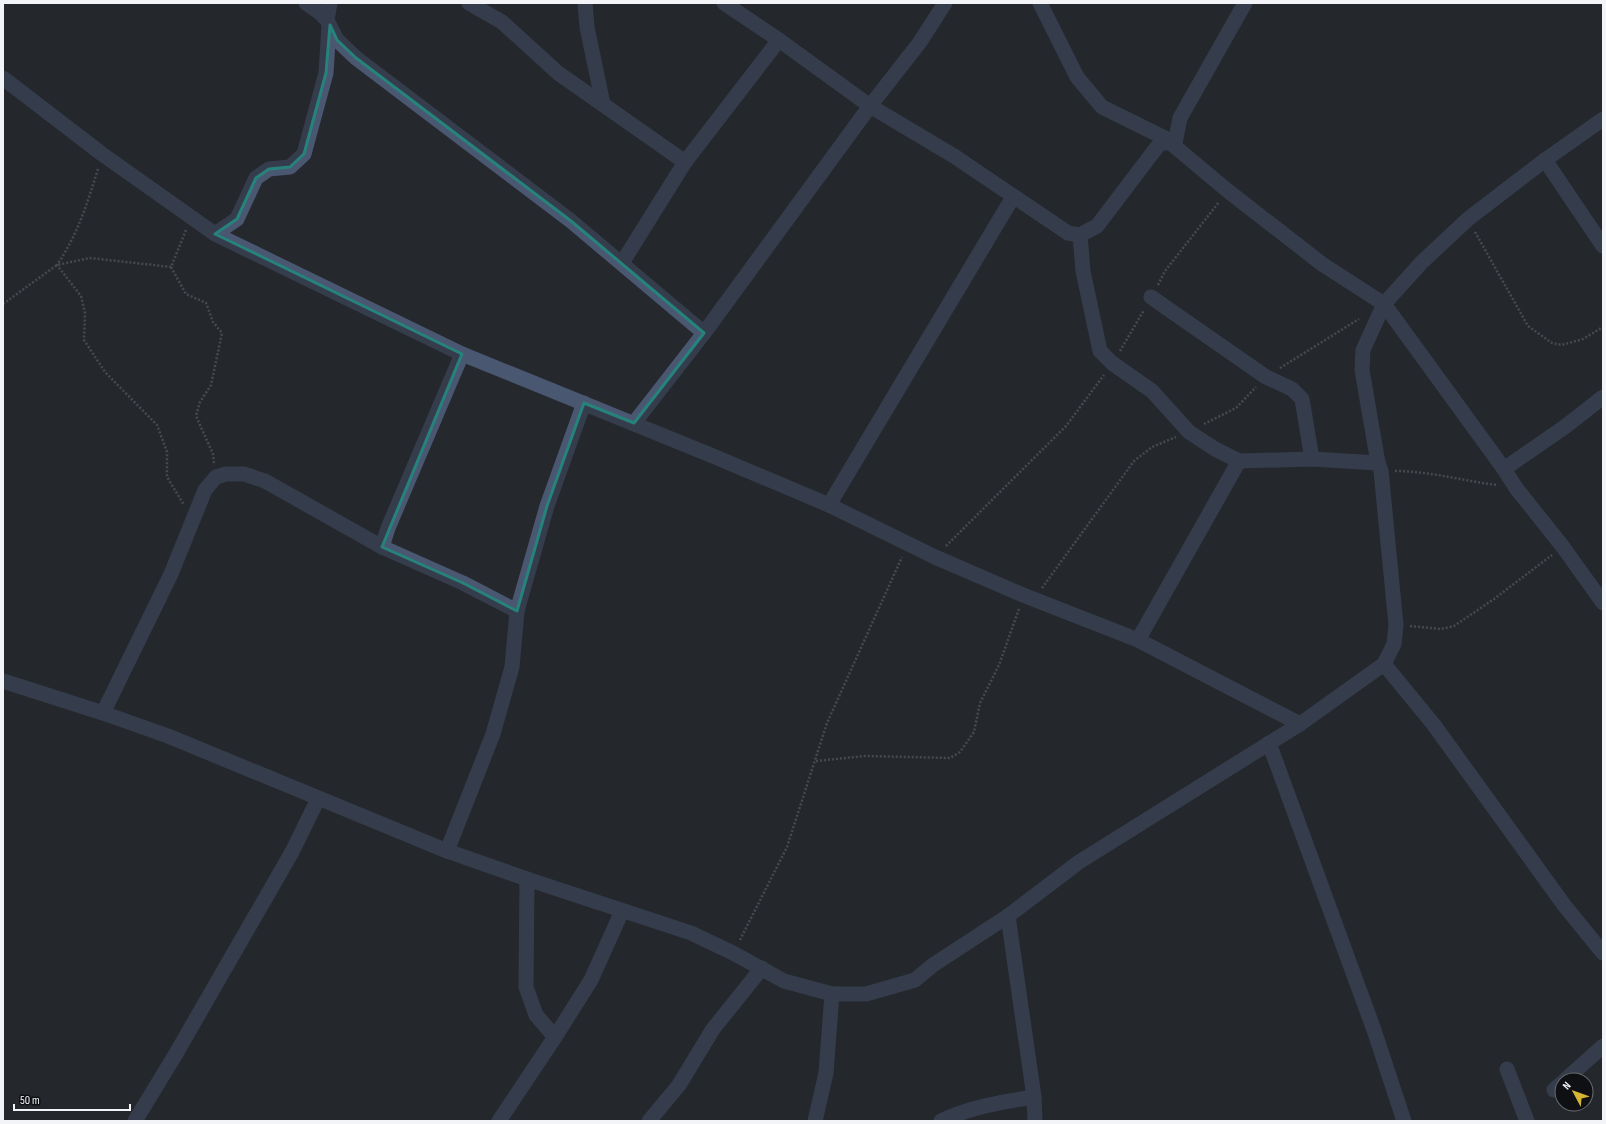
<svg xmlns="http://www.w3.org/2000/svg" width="1606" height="1124" font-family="'Sofia Sans Condensed',sans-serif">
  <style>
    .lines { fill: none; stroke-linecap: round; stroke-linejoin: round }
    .path { stroke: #6f7276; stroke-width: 2.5; stroke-dasharray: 2 2; stroke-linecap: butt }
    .street { stroke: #4a5771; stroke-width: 15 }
    .marked { fill: none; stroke: #26837c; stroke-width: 3; stroke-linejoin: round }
  </style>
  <rect width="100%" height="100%" fill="#25282d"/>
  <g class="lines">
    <g class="path">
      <path d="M 98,169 C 87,204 78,234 57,265 L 81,296 L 85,313 L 84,340 L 105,372 L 157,425 L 167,452 L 167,477 L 184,505"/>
      <polyline points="186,230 171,267 186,294 206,303 213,322 222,333 211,385 200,402 196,416 213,454 214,463"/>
      <polyline points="1475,232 1528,326 1552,343 1562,345 1583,339 1603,327"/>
      <polyline points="1158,285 1165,271 1219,202"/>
      <polyline points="3,304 57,265 90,258 171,267"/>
      <polyline points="1120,351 1144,310"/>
      <polyline points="1280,368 1359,319"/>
      <polyline points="1204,424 1236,408 1256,387"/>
      <path d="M 1395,471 C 1430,471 1463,481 1497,485"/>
      <polyline points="946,546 1066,426 1104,375"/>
      <polyline points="1042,588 1134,461 1152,447 1176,437"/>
      <polyline points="1410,626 1441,629 1454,626 1494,599 1552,555"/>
      <polyline points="816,761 865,756 950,758 960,752 974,732 980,703 999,665 1019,609"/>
      <polyline points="740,940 787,847 827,723 902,557"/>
    </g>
    <g class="street">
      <polyline points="306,3 319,12 327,20 337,40 356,58 571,221 704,333"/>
      <polyline points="469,3 502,22 558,73 685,162"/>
      <polyline points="585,3 587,27 603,104"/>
      <polyline points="724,3 779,40 870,106 954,156 1068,233 1080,235 1097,226 1157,147 1161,143 1175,143 1173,145 1228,191 1322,264 1384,304 1504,469 1516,488 1563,547 1603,603"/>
      <polyline points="1040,3 1077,77 1102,107 1175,143 1180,118 1245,3"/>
      <polyline points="327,20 330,3"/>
      <polyline points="3,78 102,154 215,234 462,354 713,456 829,505 935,557 1023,595 1138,640 1300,724"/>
      <polyline points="1545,160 1603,246"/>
      <polyline points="215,234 237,219 256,178 269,169 290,167 304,154 326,73 329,26"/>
      <polyline points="1080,235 1083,271 1100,351 1112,363 1152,391 1189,432 1215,449 1239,461 1312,459 1378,463"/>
      <polyline points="622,263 685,162 779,40"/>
      <polyline points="1151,297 1266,377 1292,389 1302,399 1312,459"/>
      <polyline points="634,423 704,333 870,106 920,42 945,3"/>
      <polyline points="1504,469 1566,426 1603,397"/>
      <polyline points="829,505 1013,197"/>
      <polyline points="382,547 388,528 462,354"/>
      <polyline points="1138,640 1239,461"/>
      <polyline points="1384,664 1434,725 1564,905 1603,953"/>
      <polyline points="3,681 103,713 168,736 447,851 527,879 691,933 733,953 784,981 832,994 866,994 915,980 933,965 1008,916 1079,862 1300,724 1384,664 1394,644 1396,625 1381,471 1378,463 1362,370 1363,350 1384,304 1422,262 1468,219 1545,160 1603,119"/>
      <polyline points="103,713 171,574 205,490 216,477 226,474 244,474 265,481 382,547 463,583 517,611"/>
      <polyline points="1269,743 1374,1030 1404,1121"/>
      <polyline points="447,851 493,734 512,667 517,611 547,506 584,403"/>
      <polyline points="527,879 526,987 536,1015 555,1037"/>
      <polyline points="1008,916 1034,1097 1035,1121"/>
      <polyline points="1507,1069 1527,1121"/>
      <polyline points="1565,1080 1603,1046"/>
      <polyline points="1554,1090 1562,1083"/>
      <polyline points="135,1121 174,1057 292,852 318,799"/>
      <polyline points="499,1121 555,1037 591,980 622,911"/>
      <polyline points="649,1121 679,1085 713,1029 762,968"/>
      <polyline points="815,1121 826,1073 832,994"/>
      <path d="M 941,1121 C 970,1107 1002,1102 1034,1097"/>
    </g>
  </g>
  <path d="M0 0H1606V1124H0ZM 330,25 L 337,40 L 356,58 L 571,221 L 704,333 L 634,423 L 584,403 L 547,506 L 517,611 L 463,583 L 382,547 L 462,354 L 215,234 L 237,219 L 256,178 L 269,169 L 290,167 L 304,154 L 326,73 Z" fill="#25282d" fill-opacity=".55" fill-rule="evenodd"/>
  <path class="marked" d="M 330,25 L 337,40 L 356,58 L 571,221 L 704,333 L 634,423 L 584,403 L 547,506 L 517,611 L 463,583 L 382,547 L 462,354 L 215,234 L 237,219 L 256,178 L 269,169 L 290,167 L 304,154 L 326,73 Z"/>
  <rect width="1606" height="1124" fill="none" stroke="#f2f4f7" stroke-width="8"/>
  <g transform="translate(1574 1092) rotate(311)"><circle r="19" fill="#0f1013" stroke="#6a6b6e"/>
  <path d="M0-3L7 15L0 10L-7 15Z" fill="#d6b534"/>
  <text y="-6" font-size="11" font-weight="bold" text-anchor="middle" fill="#f2f4f7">N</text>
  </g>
  <path d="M14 1104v6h116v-6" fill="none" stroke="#f2f4f7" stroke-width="2"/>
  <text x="20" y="1104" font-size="12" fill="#f2f4f7" stroke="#0f1013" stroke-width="3" paint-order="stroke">50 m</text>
</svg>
